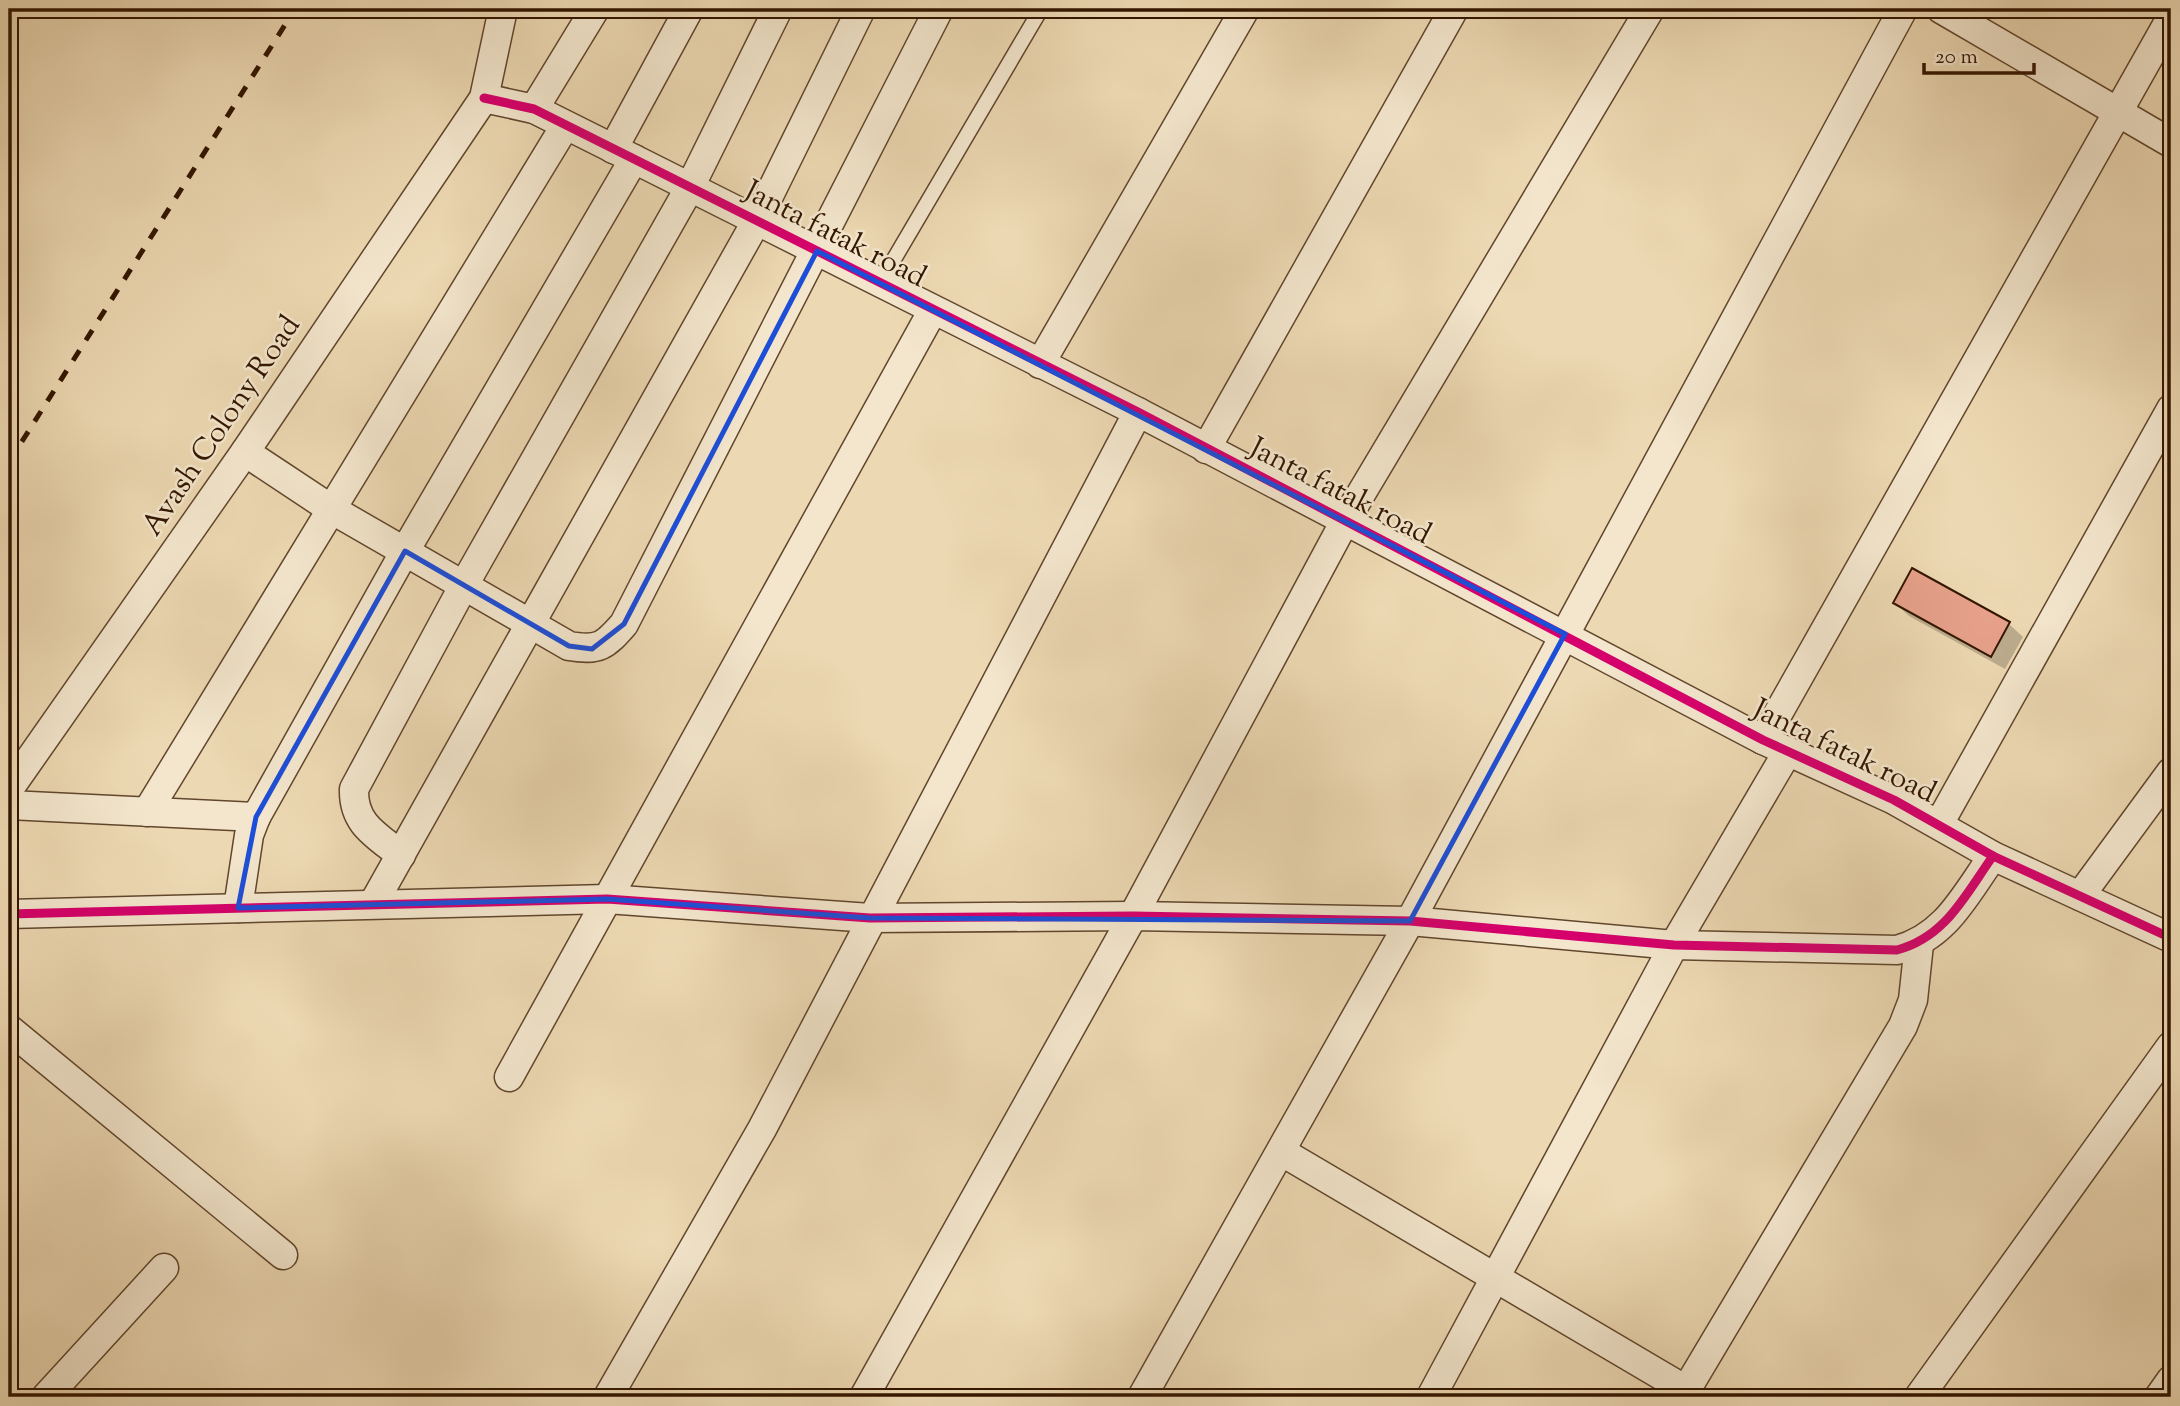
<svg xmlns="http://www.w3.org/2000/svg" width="2180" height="1406" font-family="'Sorts Mill Goudy',serif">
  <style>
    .shadow { fill: #0003 }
    .building { fill: #e7a18b; stroke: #331600; stroke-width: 2 }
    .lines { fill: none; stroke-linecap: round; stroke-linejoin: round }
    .service-casing { stroke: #61462c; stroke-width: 17 }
    .minor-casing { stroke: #61462c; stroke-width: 31 }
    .service { stroke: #f3e6cd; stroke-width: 14 }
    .minor { stroke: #f3e6cd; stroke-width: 28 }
    .rail { stroke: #331600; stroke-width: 5; stroke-dasharray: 12 12; stroke-linecap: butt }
    .cycleway-casing { stroke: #f3e6cd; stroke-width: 13 }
    .cycleway { stroke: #d6006c; stroke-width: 9 }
    .marked { fill: none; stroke: #1d4ed8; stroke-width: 5; stroke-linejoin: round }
    .labels { text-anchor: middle; stroke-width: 5; stroke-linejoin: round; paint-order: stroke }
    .street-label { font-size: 30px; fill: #331600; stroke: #f3e6cd }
  </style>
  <rect width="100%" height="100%" fill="#ecd8b2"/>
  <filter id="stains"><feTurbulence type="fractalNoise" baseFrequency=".00286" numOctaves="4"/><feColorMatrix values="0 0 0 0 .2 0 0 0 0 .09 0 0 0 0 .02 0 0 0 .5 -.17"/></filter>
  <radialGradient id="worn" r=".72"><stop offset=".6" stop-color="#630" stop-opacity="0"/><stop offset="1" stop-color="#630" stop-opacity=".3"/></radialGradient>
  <polygon class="shadow" points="1895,603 2009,624 2023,637 2005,669 1909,616"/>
  <polygon class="building" points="1912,568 2010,622 1991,657 1893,603"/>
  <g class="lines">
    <defs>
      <polyline id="service" points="880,283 1041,9"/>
      <g id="minor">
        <polyline points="1941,9 2171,143"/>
        <polyline points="484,98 534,109 634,159 1138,412 1763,740 1894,800 1993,856 2171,938"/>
        <polyline points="534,109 595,9"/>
        <polyline points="613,149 689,9"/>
        <polyline points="1040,364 1245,9"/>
        <polyline points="1206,449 1454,9"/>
        <path d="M 245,452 L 331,509 L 569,646 C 599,651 605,646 624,624 L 939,9"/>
        <polyline points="1763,740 2171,18"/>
        <polyline points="9,789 245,452 484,98 503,9"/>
        <polyline points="9,805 256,817"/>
        <polyline points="147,812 565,126"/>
        <polyline points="1939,824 2171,409"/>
        <path d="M 401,855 C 376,835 353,824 354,789 L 464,585 L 690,187 L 778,9"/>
        <polyline points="2080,896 2171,772"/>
        <polyline points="373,904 757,220 861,9"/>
        <polyline points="238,908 249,835 256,817 405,551 634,159"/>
        <path d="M 9,914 L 607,899 L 870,918 L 1133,916 L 1410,921 L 1674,945 L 1897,950 C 1946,937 1965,895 1993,856"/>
        <polyline points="9,1029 283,1255"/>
        <polyline points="509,1077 933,310"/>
        <polyline points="1282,1152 1686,1390"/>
        <polyline points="46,1397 164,1268"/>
        <polyline points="608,1397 762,1129 1138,412"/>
        <polyline points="864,1397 1133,916 1346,519 1650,9"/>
        <polyline points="1142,1397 1410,921 1903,9"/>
        <polyline points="1431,1397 1674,945 1788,751"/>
        <polyline points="1682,1397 1903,1026 1913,1000 1919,944"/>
        <polyline points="1919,1397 2171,1046"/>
        <polyline points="2159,1397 2171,1380"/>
      </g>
    </defs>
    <use href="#service" class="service-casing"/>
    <use href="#minor" class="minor-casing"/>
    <use href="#service" class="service"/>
    <use href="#minor" class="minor"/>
    <polyline class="rail" points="9,462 295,9"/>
    <defs>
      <g id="cycleway">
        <polyline points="484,98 534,109 634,159 1138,412 1763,740 1894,800 1993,856 2171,938"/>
        <path d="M 9,914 L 607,899 L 870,918 L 1133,916 L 1410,921 L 1674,945 L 1897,950 C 1946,937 1965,895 1993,856"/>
      </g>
    </defs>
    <use href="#cycleway" class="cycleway-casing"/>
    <use href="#cycleway" class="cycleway"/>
  </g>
  <path class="marked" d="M 817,251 L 1565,634 L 1410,921 L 870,918 L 607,899 L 238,908 L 256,817 L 405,551 L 569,646 L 592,649 L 624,624 Z"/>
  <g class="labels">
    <g class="street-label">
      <text transform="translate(836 233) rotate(27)" y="10">Janta fatak road</text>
      <text transform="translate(220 425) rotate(-56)" y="10">Avash Colony Road</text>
      <text transform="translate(1341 490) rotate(27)" y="10">Janta fatak road</text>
      <text transform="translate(1845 750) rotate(26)" y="10">Janta fatak road</text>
    </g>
  </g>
  <rect width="2180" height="1406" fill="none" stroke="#ecd8b2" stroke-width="35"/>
  <rect x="10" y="10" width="2159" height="1385" fill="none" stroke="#331600" stroke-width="3.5"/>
  <rect x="18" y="18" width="2145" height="1371" fill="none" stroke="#331600" stroke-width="2"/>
  <path d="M1924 63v10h110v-10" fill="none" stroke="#331600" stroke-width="3.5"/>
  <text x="1935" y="63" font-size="21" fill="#331600" stroke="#f3e6cd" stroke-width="5" paint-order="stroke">20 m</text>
  <rect width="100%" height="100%" filter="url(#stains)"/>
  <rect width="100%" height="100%" fill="url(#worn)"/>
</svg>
